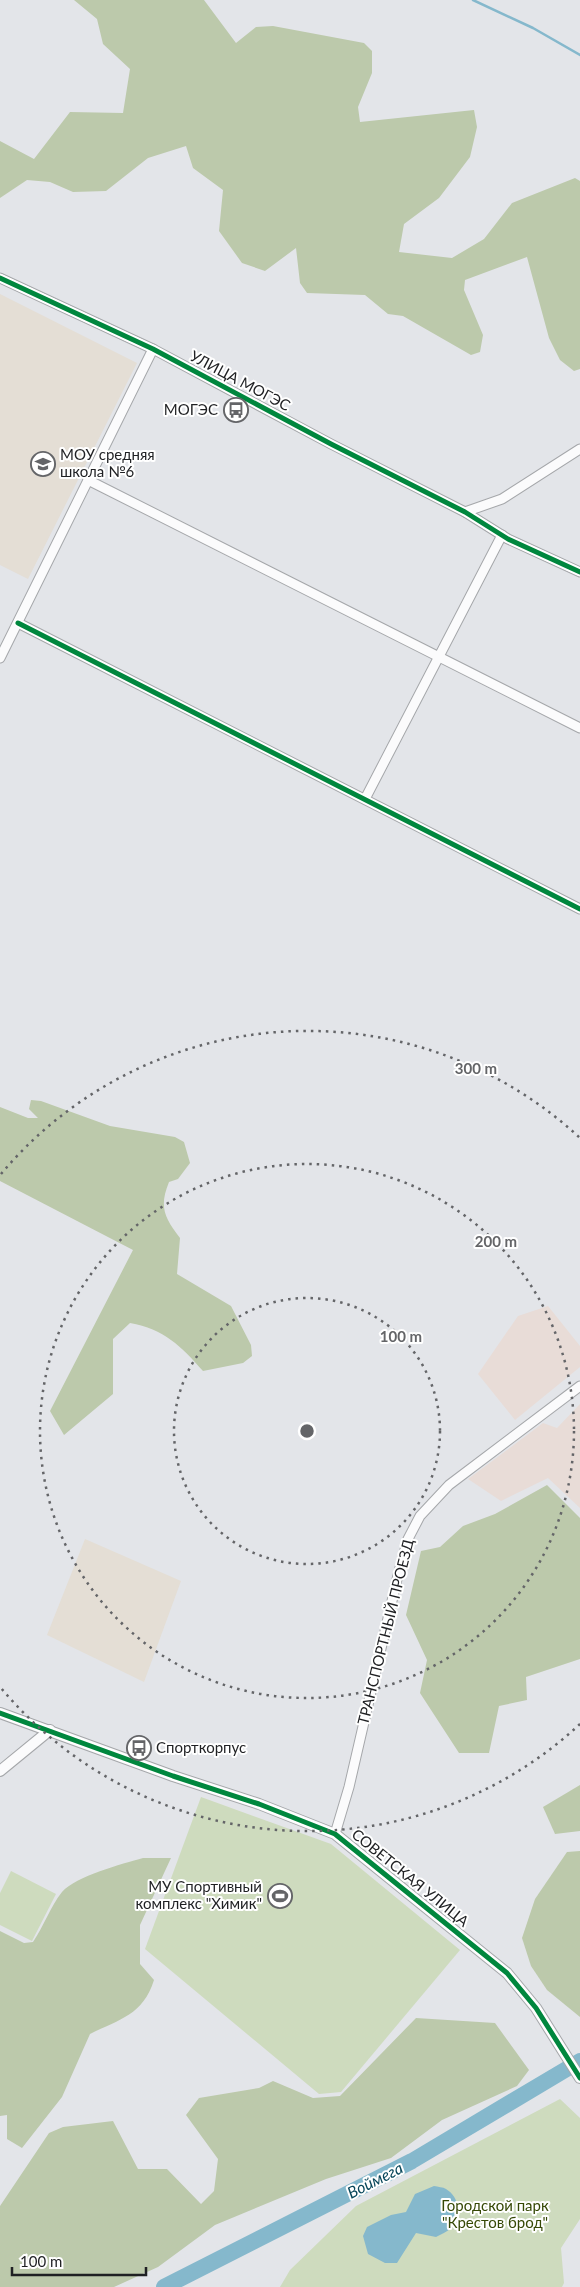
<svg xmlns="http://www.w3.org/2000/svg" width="580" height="2287" font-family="Lato,sans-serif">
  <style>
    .industrial { fill: #e8dcd7 }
    .education { fill: #e4ded5 }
    .green { fill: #cedbbe }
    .forest { fill: #bcc9ab }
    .water { fill: #85b8cc }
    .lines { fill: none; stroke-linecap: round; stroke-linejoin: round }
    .stream { stroke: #85b8cc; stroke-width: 2.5 }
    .river { stroke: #85b8cc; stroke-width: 16 }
    .minor-casing { stroke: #a5a7aa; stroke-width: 11 }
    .tertiary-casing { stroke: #a5a7aa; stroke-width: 12 }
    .minor { stroke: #fbfbfc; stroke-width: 9 }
    .tertiary { stroke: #fbfbfc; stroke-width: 10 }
    .cycleway-casing { stroke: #fff; stroke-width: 8 }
    .cycleway { stroke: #00873e; stroke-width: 5 }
    .ring { fill: none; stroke: #646568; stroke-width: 2.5; stroke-dasharray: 2.5 5 }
    .labels { text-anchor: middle; stroke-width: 4; stroke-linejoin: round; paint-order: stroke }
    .street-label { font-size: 15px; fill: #1f2023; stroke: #fff }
    .poi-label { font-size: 15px; fill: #1f2023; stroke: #fff; text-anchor: end }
    .park-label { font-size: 15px; fill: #354805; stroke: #fff }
    .water-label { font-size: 16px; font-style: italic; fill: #07465a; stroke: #fff }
    .centre { fill: #646568; stroke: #fff; stroke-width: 2.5 }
    .ring-label { font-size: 15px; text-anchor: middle; font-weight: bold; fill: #646568; stroke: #fff; stroke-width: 4; stroke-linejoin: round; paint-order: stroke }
  </style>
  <rect width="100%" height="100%" fill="#e3e5e9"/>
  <g class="industrial">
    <polygon points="548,1306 580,1346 580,1367 515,1420 478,1374 518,1316"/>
    <polygon points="580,1404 580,1508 548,1478 501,1501 468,1479 543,1423 557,1428"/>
  </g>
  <g class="education">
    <polygon points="0,294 137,363 28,579 0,565"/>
    <polygon points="85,1539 181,1581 144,1682 47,1635"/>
  </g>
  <g class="green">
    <polygon points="201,1797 331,1844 460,1950 341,2092 319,2094 145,1949"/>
    <polygon points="11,1871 56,1894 32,1941 0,1925 0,1893"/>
    <polygon points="560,2099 580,2118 580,2219 561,2248 564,2283 562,2287 280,2287 290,2270 356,2206"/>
  </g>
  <g class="forest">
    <polygon points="74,0 204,0 236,43 256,27 273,26 364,43 372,51 372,73 358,107 360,122 474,110 477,127 470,157 439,198 404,224 399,252 452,258 484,239 512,203 575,178 580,181 580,369 574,371 560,360 549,338 527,257 465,280 464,290 483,335 480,352 471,355 403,316 388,314 365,295 307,293 300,283 296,248 265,271 242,263 219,231 223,190 193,168 186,146 148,158 106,191 73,192 50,182 27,180 0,198 0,141 34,159 70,112 123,113 130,69 103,44 97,19"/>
    <path d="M 31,1100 L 41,1101 L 110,1126 L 175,1137 L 184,1142 L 190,1163 L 178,1179 L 169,1182 C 159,1207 164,1217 180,1238 L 177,1274 L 231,1306 L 251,1345 L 252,1356 L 243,1363 L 203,1371 C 181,1346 164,1329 130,1323 L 113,1339 L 113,1394 L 64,1435 L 50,1411 L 133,1250 L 0,1181 L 0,1107 L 28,1118 L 38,1118 L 29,1109 Z"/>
    <polygon points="547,1485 580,1518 580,1659 526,1677 527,1700 499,1706 489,1753 459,1753 420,1693 427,1660 406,1615 421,1551 440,1547 463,1526 495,1514"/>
    <polygon points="580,1785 580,1831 555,1834 543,1807"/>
    <polygon points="580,1851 580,2017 547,1990 531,1966 522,1938 535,1899 567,1852"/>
    <path d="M 143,1858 L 171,1858 L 140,1925 L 140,1964 L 154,1980 C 143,2015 120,2019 90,2034 L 62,2097 L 22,2148 L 7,2139 L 7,2115 L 0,2116 L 0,1931 L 24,1943 L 33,1942 C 44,1926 50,1907 62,1892 C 76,1876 122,1864 143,1858 Z"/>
    <polygon points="416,2018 495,2023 529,2070 517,2086 442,2120 391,2158 326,2179 215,2225 158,2267 114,2287 0,2287 0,2206 49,2133 63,2127 113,2121 138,2169 167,2169 201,2204 214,2191 218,2159 186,2115 199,2098 259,2088 273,2081 313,2098 340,2096"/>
  </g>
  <path class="water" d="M 434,2186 C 438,2187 443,2187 446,2189 C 460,2197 462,2218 451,2228 C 447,2232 441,2234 436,2237 L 416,2233 L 397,2263 L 385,2263 L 368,2254 L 363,2236 L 367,2227 L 391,2215 L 406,2212 L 415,2194 Z"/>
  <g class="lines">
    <polyline class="stream" points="473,0 533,28 580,55"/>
    <polyline class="river" points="164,2287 412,2161 580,2061"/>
    <defs>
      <g id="minor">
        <polyline points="0,278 153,349 331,444 465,512 508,539 580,572"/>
        <polyline points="88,480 580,728"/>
        <polyline points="465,512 502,499 580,449"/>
        <polyline points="18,623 580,909"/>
        <polyline points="0,658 153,349"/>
        <polyline points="365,799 502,535"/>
        <polyline points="335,1834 349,1787 398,1575 408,1539 420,1516 449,1485 580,1386"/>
      </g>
      <g id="tertiary">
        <polyline points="0,1713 173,1776 259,1804 335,1834 507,1973 536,2008 580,2078"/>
        <polyline points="0,1771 50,1730"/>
      </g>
    </defs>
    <use href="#minor" class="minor-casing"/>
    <use href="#tertiary" class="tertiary-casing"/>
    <use href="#minor" class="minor"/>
    <use href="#tertiary" class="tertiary"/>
    <defs>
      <g id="cycleway">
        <polyline points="0,278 153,349 331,444 465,512 508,539 580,572"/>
        <polyline points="18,623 580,909"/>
        <polyline points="0,1713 173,1776 259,1804 335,1834 507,1973 536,2008 580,2078"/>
      </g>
    </defs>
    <use href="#cycleway" class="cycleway-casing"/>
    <use href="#cycleway" class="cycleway"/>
  </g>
  <g class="ring">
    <circle cx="307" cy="1431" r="133"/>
    <circle cx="307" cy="1431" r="267"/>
    <path d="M580 1724A400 400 0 0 1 1 1688M1 1174A400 400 0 0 1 580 1138"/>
  </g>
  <defs>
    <symbol id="bus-ring" viewBox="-11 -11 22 22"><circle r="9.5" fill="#fff" stroke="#646568" stroke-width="1.5"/><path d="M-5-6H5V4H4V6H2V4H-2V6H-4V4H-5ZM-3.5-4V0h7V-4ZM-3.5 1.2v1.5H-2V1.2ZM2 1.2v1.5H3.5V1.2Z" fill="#646568"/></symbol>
    <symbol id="school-ring" viewBox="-11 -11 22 22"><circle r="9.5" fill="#fff" stroke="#646568" stroke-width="1.5"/><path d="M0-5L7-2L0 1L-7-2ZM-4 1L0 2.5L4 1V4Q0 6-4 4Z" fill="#646568"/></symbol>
    <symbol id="stadium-ring" viewBox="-11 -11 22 22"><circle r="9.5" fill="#fff" stroke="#646568" stroke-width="1.5"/><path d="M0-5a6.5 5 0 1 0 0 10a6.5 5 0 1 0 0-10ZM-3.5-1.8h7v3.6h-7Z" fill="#646568"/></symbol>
  </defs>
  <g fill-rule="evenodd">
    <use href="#bus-ring" x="222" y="396" width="28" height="28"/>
    <use href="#school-ring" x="29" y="450" width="28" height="28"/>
    <use href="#bus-ring" x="125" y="1734" width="28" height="28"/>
    <use href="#stadium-ring" x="266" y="1882" width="28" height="28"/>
  </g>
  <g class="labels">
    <g class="street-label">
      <text transform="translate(240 381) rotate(28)" y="5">УЛИЦА МОГЭС</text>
      <text transform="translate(386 1632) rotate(-76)" y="5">ТРАНСПОРТНЫЙ ПРОЕЗД</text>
      <text transform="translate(410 1878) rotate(39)" y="5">СОВЕТСКАЯ УЛИЦА</text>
    </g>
    <g class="poi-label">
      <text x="218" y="415">МОГЭС</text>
      <text x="60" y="460" text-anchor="start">МОУ средняя<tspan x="60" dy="17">школа №6</tspan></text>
      <text x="156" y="1753" text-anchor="start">Спорткорпус</text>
      <text x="262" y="1892">МУ Спортивный<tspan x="262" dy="17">комплекс "Химик"</tspan></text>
    </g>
    <g class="park-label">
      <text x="495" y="2211">Городской парк<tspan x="495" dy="17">"Крестов брод"</tspan></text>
    </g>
    <g class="water-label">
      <text transform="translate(375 2180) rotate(-27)" y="6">Воймега</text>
    </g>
  </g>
  <circle cx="307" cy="1431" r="8" class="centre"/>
  <g class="ring-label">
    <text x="476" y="1074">300 m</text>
    <text x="496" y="1247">200 m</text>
    <text x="401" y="1342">100 m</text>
  </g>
  <path d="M12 2267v8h134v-8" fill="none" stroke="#1f2023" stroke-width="2.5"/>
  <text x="20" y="2267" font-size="15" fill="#1f2023" stroke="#ffffff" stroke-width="4" paint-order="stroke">100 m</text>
</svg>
